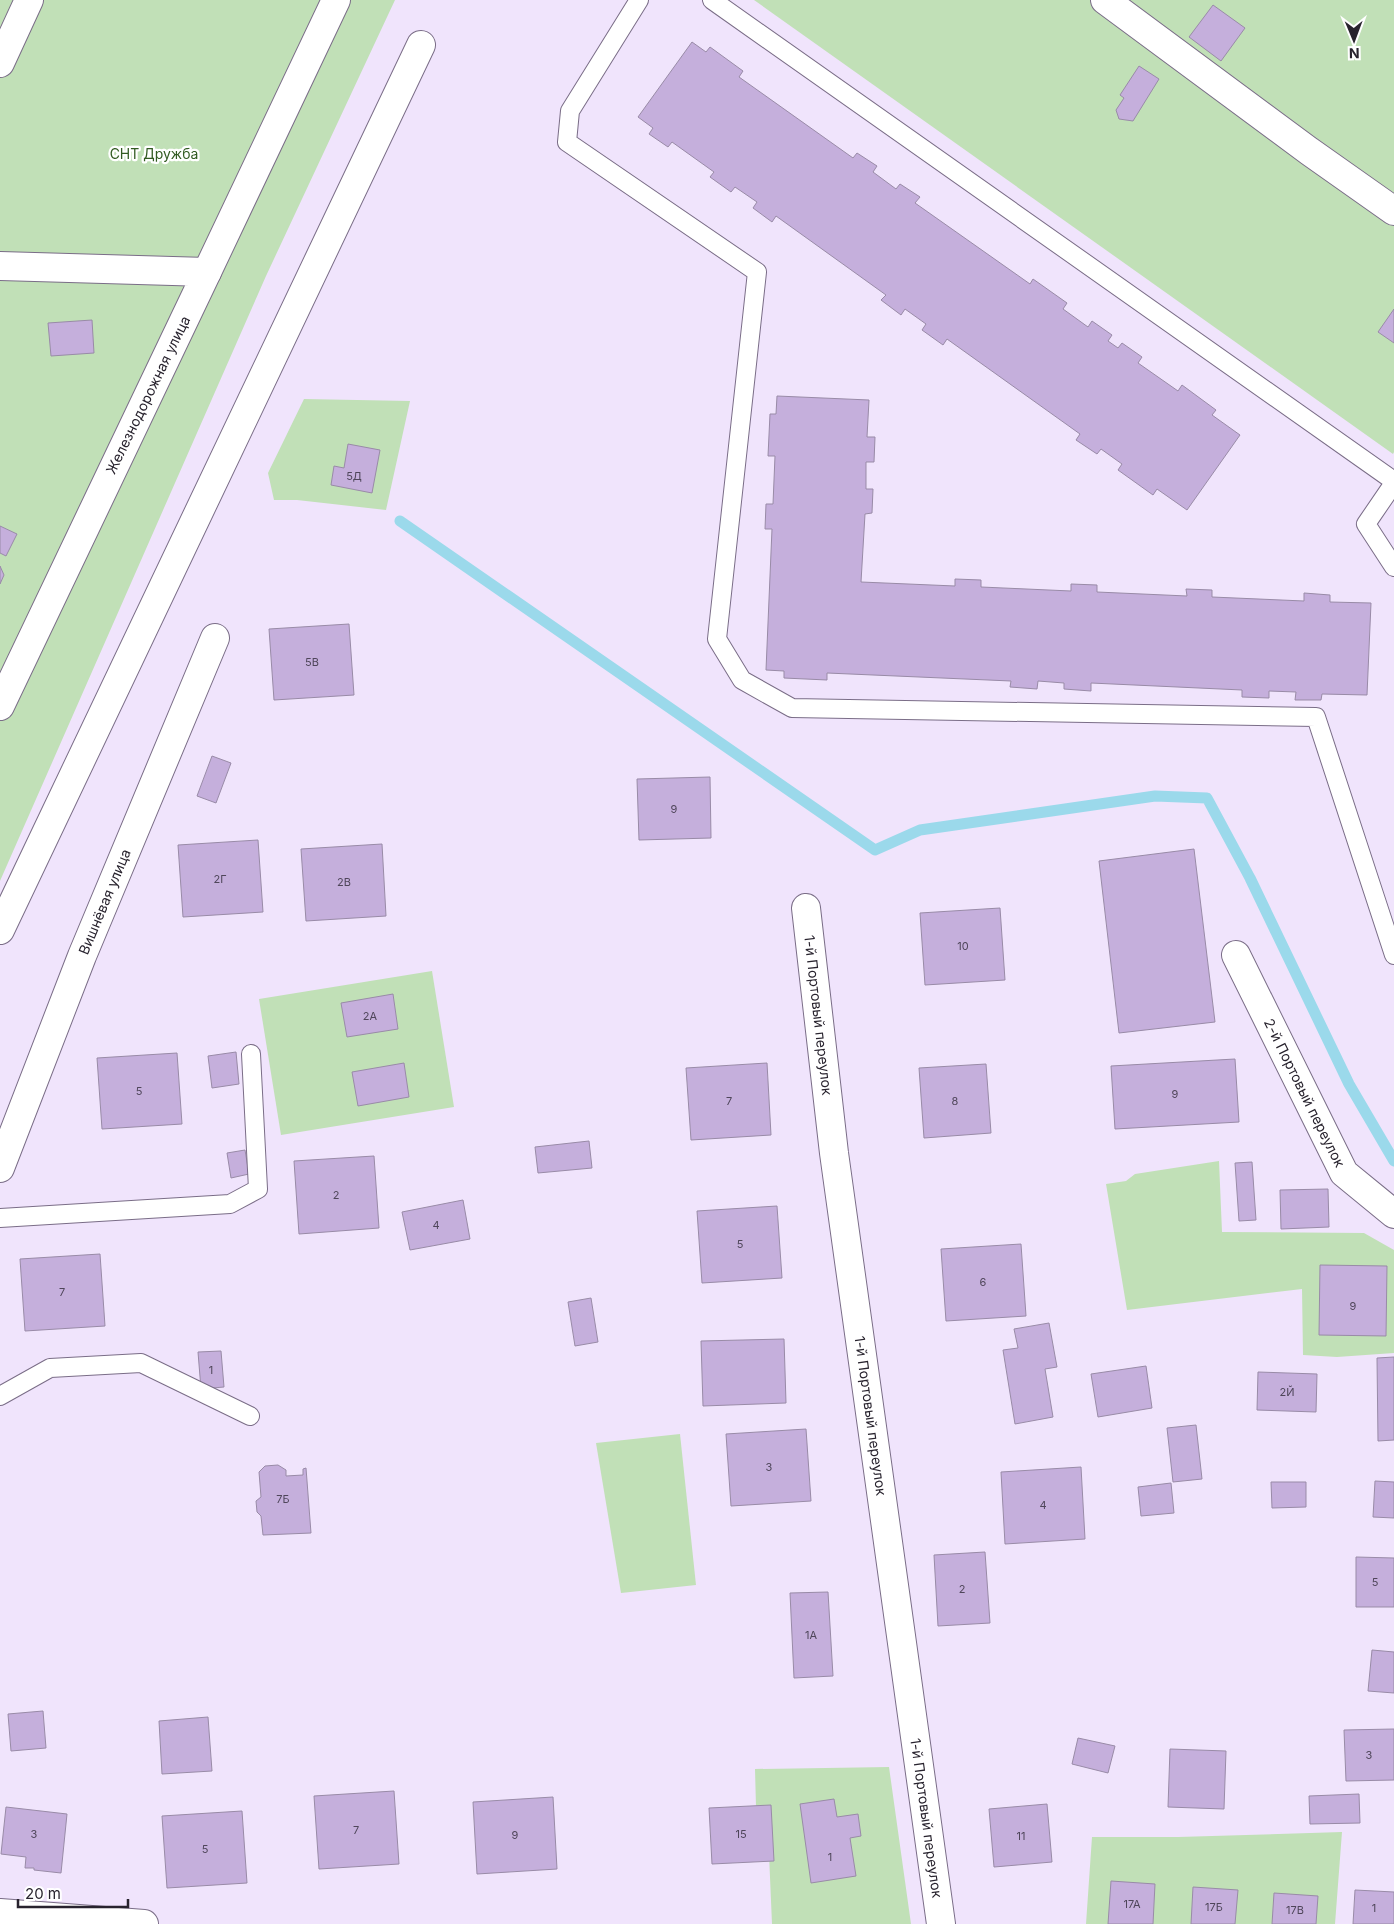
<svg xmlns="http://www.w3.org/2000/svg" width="1394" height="1924" font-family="Inter,sans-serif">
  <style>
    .green { fill: #c1e0b7 }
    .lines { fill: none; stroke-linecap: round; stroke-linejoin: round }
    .stream { stroke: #9bd9eb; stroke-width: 11 }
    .building { fill: #c5afdc; stroke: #998ba7 }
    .lane-casing { stroke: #7a6d87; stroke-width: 20 }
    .street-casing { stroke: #7a6d87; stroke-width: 30 }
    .lane { stroke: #fff; stroke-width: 18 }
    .street { stroke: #fff; stroke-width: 28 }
    .labels { text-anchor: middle; stroke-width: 4.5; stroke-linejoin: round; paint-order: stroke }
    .number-label { font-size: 11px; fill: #4f465a }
    .park-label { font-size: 14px; fill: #325b22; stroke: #fff }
    .street-label { font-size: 14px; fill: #28232e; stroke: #fff }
  </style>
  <rect width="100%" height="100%" fill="#f0e4fc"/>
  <g class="green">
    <polygon points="0,0 395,0 266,276 0,881"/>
    <polygon points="754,0 1394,0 1394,452 1393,454"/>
    <polygon points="304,399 410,401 386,510 297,500 274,500 268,473"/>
    <polygon points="432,971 454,1107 281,1135 259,999"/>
    <polygon points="1219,1161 1222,1232 1364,1233 1394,1250 1394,1353 1337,1357 1303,1355 1302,1289 1127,1310 1106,1184 1126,1181 1135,1174"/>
    <polygon points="680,1434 696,1585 621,1593 596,1443"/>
    <polygon points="889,1767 911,1924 772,1924 767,1807 756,1807 755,1769"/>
    <polygon points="1342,1832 1335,1924 1086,1924 1092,1837 1178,1837"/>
  </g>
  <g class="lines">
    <polyline class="stream" points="400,521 875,850 920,830 1155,796 1207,798 1250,878 1349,1084 1394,1161"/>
  </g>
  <g class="building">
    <polygon points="1213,5 1245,28 1221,61 1189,37"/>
    <polygon points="692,42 706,52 710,47 743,71 739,77 853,158 857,153 877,166 873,172 896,189 900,184 920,197 915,203 1030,284 1033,279 1067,303 1063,309 1088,327 1092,321 1112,335 1108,341 1118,348 1122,343 1142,357 1138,363 1178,391 1182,385 1216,410 1212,415 1240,435 1187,510 1157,489 1153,495 1118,470 1122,464 1101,449 1097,454 1076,440 1080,434 947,339 943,345 922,330 926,324 905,309 901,315 881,300 886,295 776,216 772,222 753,208 757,202 735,187 731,192 710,177 714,172 672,142 668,147 649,134 653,128 638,117"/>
    <polygon points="1139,66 1159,79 1133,121 1119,119 1116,110 1124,98 1120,95"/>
    <polygon points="1394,309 1394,343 1378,332"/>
    <polygon points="92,320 94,353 51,356 48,323"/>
    <polygon points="777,396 869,400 867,437 875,437 874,462 866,462 866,489 873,489 872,513 865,514 861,582 955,586 955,579 981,580 981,587 1071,591 1071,584 1097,585 1097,592 1187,596 1186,589 1212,590 1212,597 1304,601 1304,593 1330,595 1330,602 1371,603 1367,695 1322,694 1321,700 1295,700 1296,692 1269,691 1269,698 1242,697 1242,690 1091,683 1091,691 1064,689 1064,683 1038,681 1037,689 1010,687 1011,681 827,673 827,680 784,678 784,671 766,670 772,529 765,529 766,504 773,504 775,456 768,456 770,414 776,414"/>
    <polygon points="348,444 380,450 372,493 331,485 334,466 344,468"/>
    <polygon points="0,526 17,534 6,556 0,553"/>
    <polygon points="0,566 4,575 0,584"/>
    <polygon points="349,624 354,695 274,700 269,629"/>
    <polygon points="212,756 231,763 216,803 197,796"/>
    <polygon points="710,777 711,838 639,840 637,779"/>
    <polygon points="258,840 263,912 183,917 178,845"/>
    <polygon points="382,844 386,916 306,921 301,849"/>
    <polygon points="1194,849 1215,1022 1119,1033 1099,861"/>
    <polygon points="1000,908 1005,980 925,985 920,913"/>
    <polygon points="393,994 398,1029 347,1037 341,1003"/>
    <polygon points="236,1052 239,1084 212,1088 208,1056"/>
    <polygon points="177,1053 182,1124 102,1129 97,1058"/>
    <polygon points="1235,1059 1239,1122 1115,1129 1111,1066"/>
    <polygon points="404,1063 409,1097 358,1106 352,1072"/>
    <polygon points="767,1063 771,1135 691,1140 686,1068"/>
    <polygon points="986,1064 991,1133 924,1138 919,1068"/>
    <polygon points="589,1141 592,1168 538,1173 535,1147"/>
    <polygon points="245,1150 249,1174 231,1178 227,1153"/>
    <polygon points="374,1156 379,1228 299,1234 294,1161"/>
    <polygon points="1252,1162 1256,1220 1239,1221 1235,1163"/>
    <polygon points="1328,1189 1329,1227 1281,1229 1280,1190"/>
    <polygon points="463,1200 470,1239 410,1250 402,1212"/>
    <polygon points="777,1206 782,1278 702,1283 697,1211"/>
    <polygon points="1021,1244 1026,1316 946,1321 941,1249"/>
    <polygon points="100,1254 105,1326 25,1331 20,1259"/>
    <polygon points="1320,1265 1387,1266 1386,1336 1319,1335"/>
    <polygon points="591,1298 598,1342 575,1346 568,1302"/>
    <polygon points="1049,1323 1057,1367 1045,1369 1053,1417 1015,1424 1003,1350 1018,1348 1014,1329"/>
    <polygon points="784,1339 786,1403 703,1406 701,1341"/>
    <polygon points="221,1351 224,1387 201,1389 198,1352"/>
    <polygon points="1394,1357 1394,1440 1378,1441 1377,1358"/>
    <polygon points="1146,1366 1152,1408 1098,1417 1091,1374"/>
    <polygon points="1258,1372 1317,1374 1316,1412 1257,1410"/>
    <polygon points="1196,1425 1202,1479 1173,1482 1167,1428"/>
    <polygon points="806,1429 811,1501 731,1506 726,1434"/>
    <polygon points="278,1465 286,1470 286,1476 303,1475 303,1469 306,1468 311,1533 263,1535 261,1516 257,1512 256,1501 261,1497 259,1472 265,1466"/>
    <polygon points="1081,1467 1085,1539 1005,1544 1001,1472"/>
    <polygon points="1375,1481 1394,1482 1394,1518 1373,1517"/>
    <polygon points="1271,1482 1306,1482 1306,1507 1272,1508"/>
    <polygon points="1171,1483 1174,1513 1141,1516 1138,1487"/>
    <polygon points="985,1552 990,1623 938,1626 934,1555"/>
    <polygon points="1356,1557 1394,1558 1394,1607 1356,1607"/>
    <polygon points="828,1592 833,1676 794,1678 790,1593"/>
    <polygon points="1372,1650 1394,1652 1394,1693 1368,1691"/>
    <polygon points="43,1711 46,1748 11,1751 8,1714"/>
    <polygon points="208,1717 212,1771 162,1774 159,1721"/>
    <polygon points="1394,1729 1394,1780 1346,1781 1344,1730"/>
    <polygon points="1078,1738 1115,1746 1108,1773 1072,1764"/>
    <polygon points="1170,1749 1226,1751 1224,1809 1168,1807"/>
    <polygon points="394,1791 399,1864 319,1869 314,1796"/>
    <polygon points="1359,1794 1360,1823 1310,1824 1309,1796"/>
    <polygon points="553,1797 557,1869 477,1874 473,1802"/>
    <polygon points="834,1799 837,1817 858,1814 861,1836 850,1838 856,1876 811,1883 800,1804"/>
    <polygon points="1047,1804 1052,1862 994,1867 989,1809"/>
    <polygon points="771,1805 774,1861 712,1864 709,1808"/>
    <polygon points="6,1807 67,1814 61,1873 34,1870 34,1868 25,1868 26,1857 1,1854"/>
    <polygon points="242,1811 247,1883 167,1888 162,1816"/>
    <polygon points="1111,1881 1155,1884 1153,1924 1108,1924"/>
    <polygon points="1193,1887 1238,1890 1235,1924 1191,1924"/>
    <polygon points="1355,1890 1394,1892 1394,1924 1353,1924"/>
    <polygon points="1274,1893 1318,1896 1316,1924 1272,1924"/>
  </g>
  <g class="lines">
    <defs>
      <g id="lane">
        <polyline points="639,0 570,111 567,142 757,272 717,639 742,680 792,708 1316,717 1394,955"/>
        <polyline points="712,0 1394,481"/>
        <polyline points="1394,483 1366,524 1394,567"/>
        <polyline points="0,1218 230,1204 258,1189 251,1054"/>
        <polyline points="0,1396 50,1368 141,1363 250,1416"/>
      </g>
      <g id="street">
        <polyline points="1105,0 1309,151 1394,211"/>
        <polyline points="0,63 29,0"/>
        <polyline points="0,266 207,272 0,706"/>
        <polyline points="207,272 336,0"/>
        <path id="s1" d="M 806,908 L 834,1153 L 941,1924"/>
        <polyline points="0,930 421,45"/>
        <path id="s2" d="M 1236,955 L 1344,1173 L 1394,1214"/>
        <path id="s3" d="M 0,1168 L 82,956 L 215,638"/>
        <polyline points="0,1913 144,1924"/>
      </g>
    </defs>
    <use href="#lane" class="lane-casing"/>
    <use href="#street" class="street-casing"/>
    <use href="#lane" class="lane"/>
    <use href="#street" class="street"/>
  </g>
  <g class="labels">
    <g class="number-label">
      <text x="354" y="480">5Д</text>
      <text x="312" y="666">5В</text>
      <text x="674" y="813">9</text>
      <text x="220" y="883">2Г</text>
      <text x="344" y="886">2В</text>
      <text x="963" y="950">10</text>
      <text x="370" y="1020">2А</text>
      <text x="139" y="1095">5</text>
      <text x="1175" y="1098">9</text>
      <text x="729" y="1105">7</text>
      <text x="955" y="1105">8</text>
      <text x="336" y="1199">2</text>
      <text x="436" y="1229">4</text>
      <text x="740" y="1248">5</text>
      <text x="983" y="1286">6</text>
      <text x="62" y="1296">7</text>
      <text x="1353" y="1310">9</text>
      <text x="211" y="1374">1</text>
      <text x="1287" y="1396">2Й</text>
      <text x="769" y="1471">3</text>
      <text x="283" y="1503">7Б</text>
      <text x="1043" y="1509">4</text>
      <text x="1375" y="1586">5</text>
      <text x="962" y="1593">2</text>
      <text x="811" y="1639">1А</text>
      <text x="1369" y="1759">3</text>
      <text x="356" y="1834">7</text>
      <text x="34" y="1838">3</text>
      <text x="741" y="1838">15</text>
      <text x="515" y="1839">9</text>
      <text x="1021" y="1840">11</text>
      <text x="205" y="1853">5</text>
      <text x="830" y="1861">1</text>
      <text x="1132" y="1908">17А</text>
      <text x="1214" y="1911">17Б</text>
      <text x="1374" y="1912">1</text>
      <text x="1295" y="1914">17В</text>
    </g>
    <g class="park-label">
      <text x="154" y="159">СНТ Дружба</text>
    </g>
    <g class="street-label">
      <text transform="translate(148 395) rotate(-64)" y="5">Железнодорожная улица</text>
      <text dy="5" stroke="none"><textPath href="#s3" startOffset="286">Вишнёвая улица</textPath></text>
      <text dy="5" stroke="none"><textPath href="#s1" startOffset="108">1-й Портовый переулок</textPath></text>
      <text dy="5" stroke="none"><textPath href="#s2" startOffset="154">2-й Портовый переулок</textPath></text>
      <text dy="5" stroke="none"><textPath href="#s1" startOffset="512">1-й Портовый переулок</textPath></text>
      <text dy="5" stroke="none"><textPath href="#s1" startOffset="918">1-й Портовый переулок</textPath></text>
    </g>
  </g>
  <g transform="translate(1354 40) rotate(179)" stroke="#ffffff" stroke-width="4" paint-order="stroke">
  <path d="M0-4L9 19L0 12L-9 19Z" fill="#28232e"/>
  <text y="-8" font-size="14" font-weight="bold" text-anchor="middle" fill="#28232e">N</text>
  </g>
  <path d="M18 1899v8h110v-8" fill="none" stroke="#28232e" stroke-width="2.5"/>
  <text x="25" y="1899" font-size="15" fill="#28232e" stroke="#ffffff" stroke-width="4" paint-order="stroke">20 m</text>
</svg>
